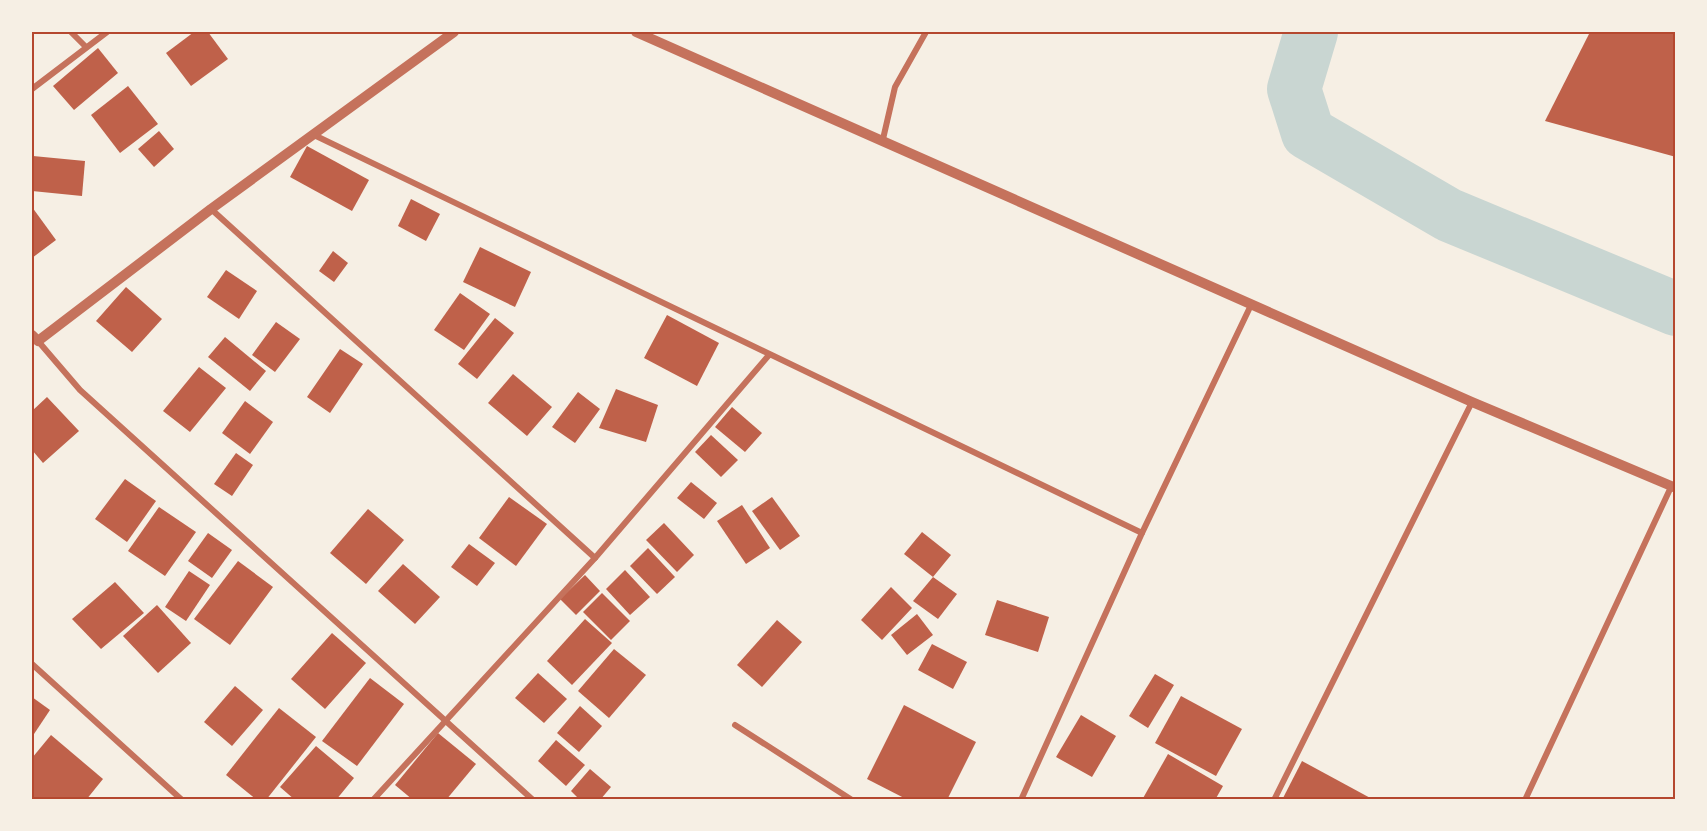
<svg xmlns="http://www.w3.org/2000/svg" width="1707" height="831" font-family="'Roboto Serif',serif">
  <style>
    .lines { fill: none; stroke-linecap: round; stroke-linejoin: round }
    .river { stroke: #c9d6d2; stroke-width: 54 }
    .building { fill: #bf614a }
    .minor { stroke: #c5725c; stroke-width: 6 }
    .tertiary { stroke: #c5725c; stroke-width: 10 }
    .neatline { fill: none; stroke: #b5482f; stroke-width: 2 }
  </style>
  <rect width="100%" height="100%" fill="#f6efe4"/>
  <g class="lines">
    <polyline class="river" points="1311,32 1294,89 1308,133 1449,215 1676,309"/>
  </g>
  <g class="building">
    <polygon points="194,32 208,32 228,59 191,86 166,53"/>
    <polygon points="1590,32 1676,32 1676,157 1545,121"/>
    <polygon points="98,48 118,73 74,110 53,86"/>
    <polygon points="128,86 158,124 120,153 91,115"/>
    <polygon points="159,131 174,149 154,167 138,149"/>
    <polygon points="307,146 369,180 352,211 290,177"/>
    <polygon points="33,156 85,161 82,196 32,191"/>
    <polygon points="411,199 440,214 426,241 398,226"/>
    <polygon points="32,207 56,240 32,258"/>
    <polygon points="480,247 531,272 515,307 463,282"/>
    <polygon points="333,251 348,263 334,282 319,271"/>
    <polygon points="226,270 257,291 239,319 207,297"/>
    <polygon points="126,287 162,319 132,352 96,321"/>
    <polygon points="460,293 490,314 464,350 434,330"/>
    <polygon points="667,315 719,343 697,386 644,358"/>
    <polygon points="495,318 514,333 477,379 458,364"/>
    <polygon points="276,322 300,339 275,372 252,355"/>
    <polygon points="225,337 266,371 250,391 208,357"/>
    <polygon points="340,349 363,364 330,413 307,397"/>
    <polygon points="199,367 226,388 190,432 163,411"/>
    <polygon points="513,374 552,407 527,436 488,403"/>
    <polygon points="616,389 658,405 646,442 599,428"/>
    <polygon points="578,392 600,409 575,443 552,427"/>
    <polygon points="47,397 79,431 43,463 32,450 32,411"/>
    <polygon points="245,401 273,422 250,454 222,433"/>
    <polygon points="732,407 762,433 745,452 715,427"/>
    <polygon points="711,435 738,460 721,477 695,452"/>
    <polygon points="236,453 253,465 232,496 214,484"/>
    <polygon points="125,479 156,501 127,542 95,519"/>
    <polygon points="691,482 717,503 704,519 677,498"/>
    <polygon points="509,497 547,524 516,566 479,538"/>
    <polygon points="772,497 800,536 780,550 752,511"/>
    <polygon points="742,505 770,548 746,564 717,521"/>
    <polygon points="159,507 196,532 165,576 128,551"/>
    <polygon points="368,509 404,540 366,584 330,553"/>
    <polygon points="664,523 694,555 677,572 646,540"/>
    <polygon points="922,532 951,555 933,577 904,554"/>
    <polygon points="208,533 232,550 212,578 188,561"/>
    <polygon points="469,544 495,563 477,586 451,567"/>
    <polygon points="648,548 675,577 657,594 630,566"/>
    <polygon points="238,561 273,587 230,645 194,619"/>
    <polygon points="403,564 440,597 415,624 378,591"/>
    <polygon points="625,570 650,597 630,615 606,589"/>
    <polygon points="189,571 210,585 186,621 165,607"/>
    <polygon points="585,575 600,591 576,615 560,599"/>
    <polygon points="933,577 957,594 938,619 913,601"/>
    <polygon points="115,582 144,613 101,649 72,619"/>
    <polygon points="891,587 912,608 882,640 861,620"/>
    <polygon points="602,593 630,621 611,640 583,612"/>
    <polygon points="997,600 1049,617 1038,652 985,635"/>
    <polygon points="157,605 191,643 158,673 123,636"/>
    <polygon points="917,614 933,635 907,655 891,635"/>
    <polygon points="585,619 612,643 572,685 547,661"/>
    <polygon points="777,620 802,642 762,687 737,665"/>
    <polygon points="332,633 366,663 325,709 291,679"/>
    <polygon points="932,644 967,662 953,689 918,670"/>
    <polygon points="614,649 646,675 609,718 578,691"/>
    <polygon points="538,673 567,699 544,723 515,698"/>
    <polygon points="1155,674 1174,685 1148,728 1129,716"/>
    <polygon points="370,678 404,704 357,766 322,741"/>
    <polygon points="235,686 263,710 232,746 204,722"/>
    <polygon points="1181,696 1242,729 1216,776 1155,743"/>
    <polygon points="32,697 50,710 32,737"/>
    <polygon points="904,705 976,742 947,800 908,800 867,779"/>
    <polygon points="580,706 602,726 579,752 557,733"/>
    <polygon points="279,708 316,737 266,800 257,800 226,775"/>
    <polygon points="1081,715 1116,736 1092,777 1056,757"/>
    <polygon points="438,733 476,764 446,800 413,800 395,785"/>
    <polygon points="51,735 103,779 86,800 32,800 32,758"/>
    <polygon points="556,740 585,765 566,786 538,761"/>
    <polygon points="316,746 354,778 336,800 295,800 280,787"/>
    <polygon points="1168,754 1223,786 1215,800 1142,800"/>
    <polygon points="1302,761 1374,800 1282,800"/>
    <polygon points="590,769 611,787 600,800 580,800 571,791"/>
  </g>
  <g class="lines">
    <g class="minor">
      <polyline points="71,32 85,46"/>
      <polyline points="32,89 107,32"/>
      <polyline points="314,135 1142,533"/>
      <polyline points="883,139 895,87 926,32"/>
      <polyline points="211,209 595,558"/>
      <polyline points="38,341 80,390 533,800"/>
      <polyline points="32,664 182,800"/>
      <polyline points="735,725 852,800"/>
      <polyline points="373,800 595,558 769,355"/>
      <polyline points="1021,800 1142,533 1252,303"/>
      <polyline points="1274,800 1472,402"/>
      <polyline points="1525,800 1671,487"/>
    </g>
    <g class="tertiary">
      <polyline points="636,32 1472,402 1676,488"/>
      <polyline points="32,335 38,341 211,209 454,32"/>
    </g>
  </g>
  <rect width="1707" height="831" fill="none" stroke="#f6efe4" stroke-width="66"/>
  <rect x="33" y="33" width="1641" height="765" class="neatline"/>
</svg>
